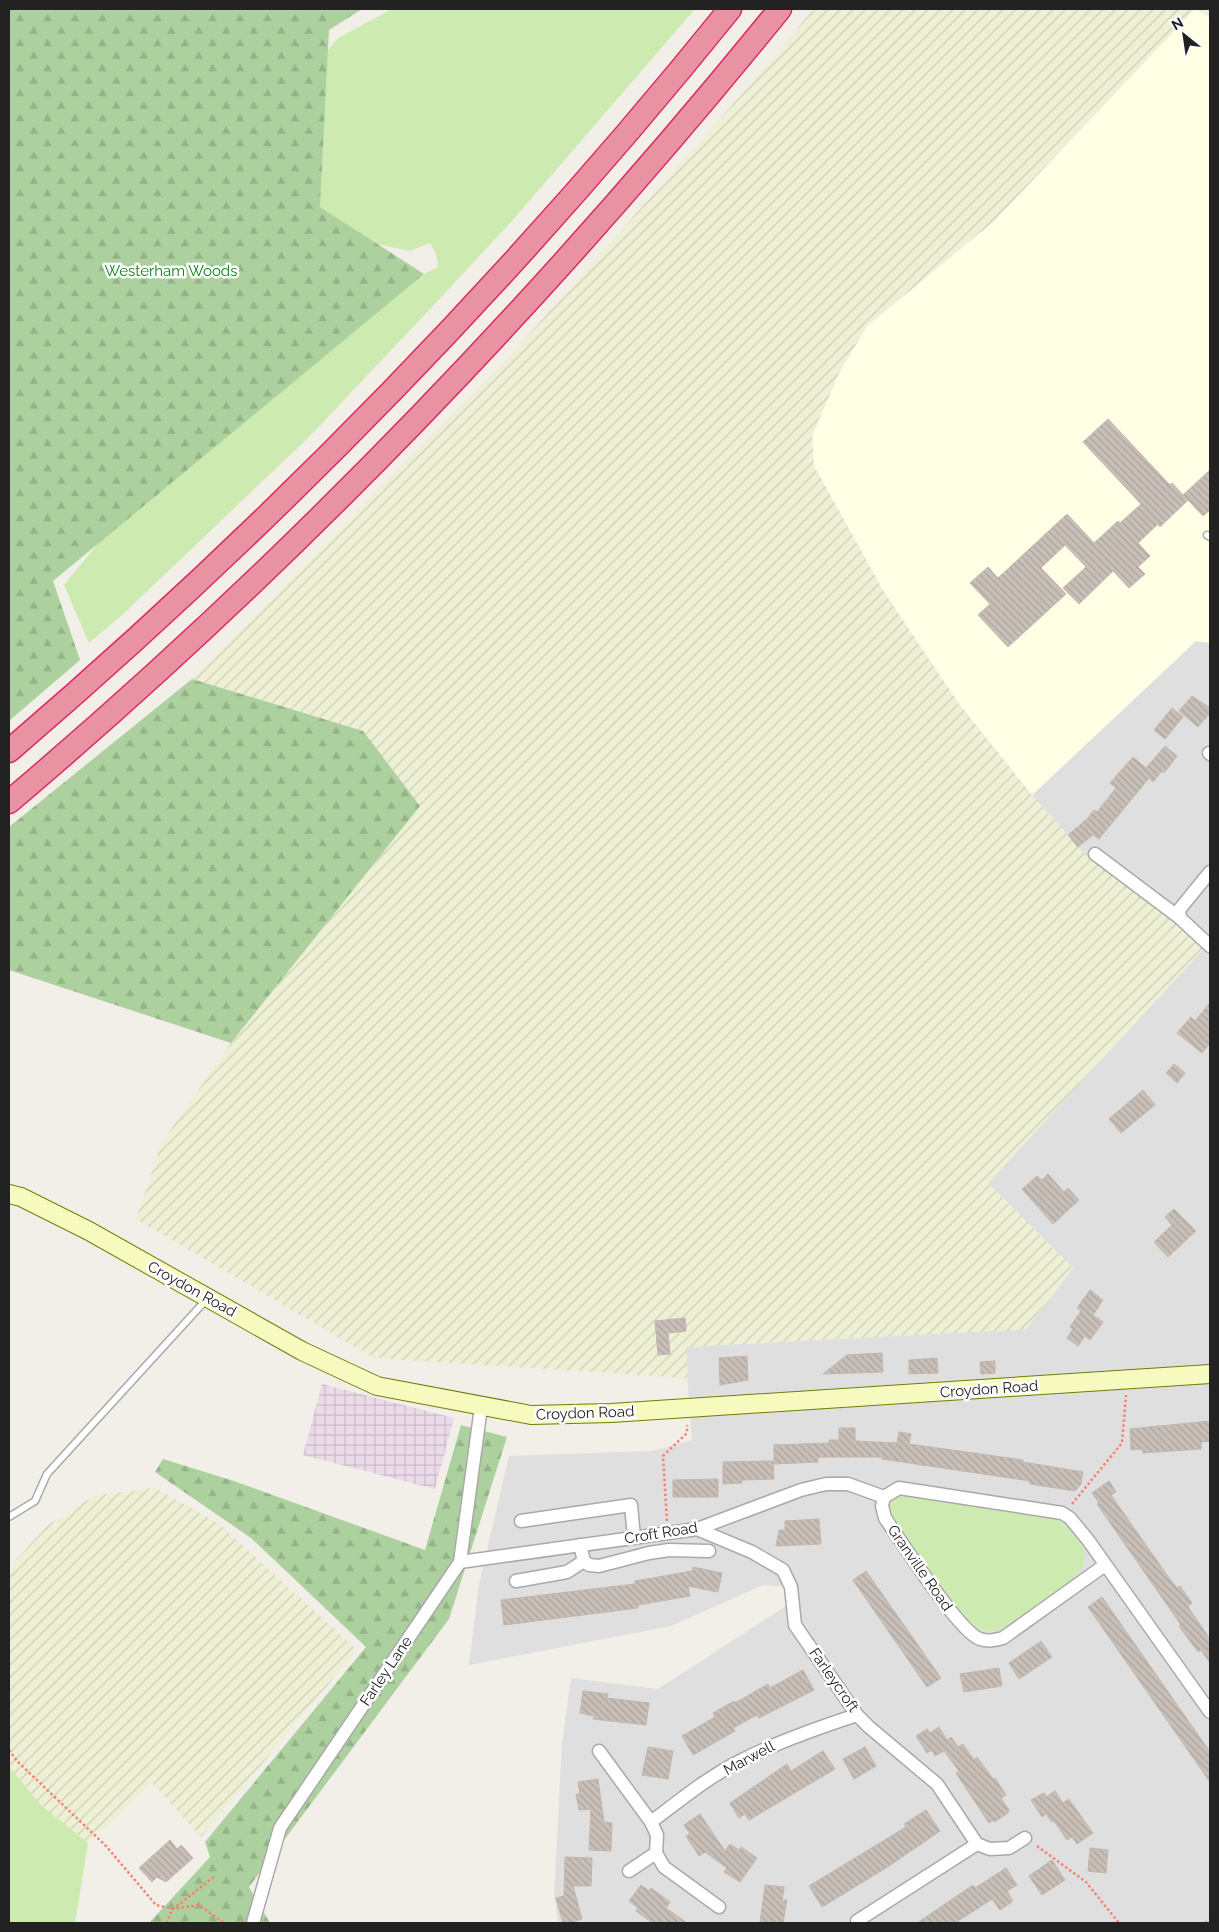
<svg xmlns="http://www.w3.org/2000/svg" width="1219" height="1932" font-family="Raleway,sans-serif">
  <style>
    .residential { fill: #e0dfdf }
    .industrial { fill: url(#industrial-grid) }
    .education { fill: #ffffe5 }
    .farmland { fill: url(#farmland-furrows) }
    .grass { fill: #cdebb0 }
    .forest { fill: url(#forest-firs) }
    .building { fill: url(#building-back-hatch); stroke: #c4b6ab }
    .lines { fill: none; stroke-linecap: round; stroke-linejoin: round }
    .lane-casing { stroke: #a9a9a9; stroke-width: 9 }
    .street-casing { stroke: #a9a9a9; stroke-width: 15 }
    .secondary-casing { stroke: #707d05; stroke-width: 20 }
    .highway-casing { stroke: #dc2a67; stroke-width: 25 }
    .path { stroke: #fa8072; stroke-width: 2.5; stroke-dasharray: 2.5 2.5; stroke-linecap: butt }
    .lane { stroke: #fff; stroke-width: 6 }
    .street { stroke: #fff; stroke-width: 12 }
    .secondary { stroke: #f7fabf; stroke-width: 18 }
    .highway { stroke: #e892a2; stroke-width: 22 }
    .labels { text-anchor: middle; stroke-width: 5; stroke-linejoin: round; paint-order: stroke }
    .park-label { font-size: 15px; fill: #0c8416; stroke: #fff }
    .street-label { font-size: 15px; fill: #222; stroke: #fff }
  </style>
  <defs>
    <pattern id="industrial-grid" width="8" height="8" patternUnits="userSpaceOnUse" patternTransform="scale(1.25)"><rect width="8" height="8" fill="#ebdbe8"/><path d="M0 4h8M4 0v8" fill="none" stroke="#c9bcc7"/></pattern>
    <pattern id="farmland-furrows" width="10" height="10" patternUnits="userSpaceOnUse" patternTransform="scale(1.25)"><rect width="10" height="10" fill="#eef0d5"/><path d="M-1 1l2-2M0 10L10 0M9 11l2-2" fill="none" stroke="#ccceb7"/></pattern>
    <pattern id="forest-firs" width="22" height="20" patternUnits="userSpaceOnUse" patternTransform="scale(1.25)"><rect width="22" height="20" fill="#add19e"/><path d="M5 1l3.5 6h-7zM16 11l3.5 6h-7z" fill="#95b388"/></pattern>
    <pattern id="building-back-hatch" width="6" height="6" patternUnits="userSpaceOnUse" patternTransform="scale(1.25)"><rect width="6" height="6" fill="#c7bfb8"/><path d="M-1 5l2 2M0 0l6 6M5-1l2 2" fill="none" stroke="#aba49e"/></pattern>
  </defs>
  <rect width="100%" height="100%" fill="#f2efe9"/>
  <polygon class="residential" points="1196,641 1210,643 1210,1923 558,1923 554,1895 562,1743 571,1678 658,1689 792,1602 791,1587 763,1585 671,1626 469,1665 479,1584 509,1456 652,1451 692,1440 685,1347 1026,1329 1073,1268 988,1183 1208,944 1089,859 1032,795"/>
  <polygon class="industrial" points="322,1384 454,1418 435,1489 303,1455"/>
  <polygon class="education" points="1195,9 1210,18 1210,643 1196,641 1032,795 959,704 884,592 814,466 812,436 839,373 867,326 993,222"/>
  <g class="farmland">
    <polygon points="813,9 1195,9 993,222 867,326 839,373 812,436 814,466 884,592 959,704 1032,795 1089,859 1132,884 1208,944 988,1183 1073,1268 1026,1329 686,1347 688,1378 374,1358 136,1219 162,1142 231,1043 420,806 363,731 192,679 509,357 772,60"/>
    <polygon points="155,1488 218,1523 357,1650 201,1837 152,1783 88,1843 42,1806 9,1767 9,1579 14,1562 48,1525 96,1495"/>
  </g>
  <g class="grass">
    <polygon points="392,9 695,9 512,221 431,308 309,437 121,616 89,643 64,585 126,509 424,274 438,267 436,254 430,243 410,251 377,244 320,207 328,50 338,38"/>
    <path d="M 902,1495 L 1055,1519 C 1065,1523 1072,1531 1078,1539 C 1100,1568 1063,1588 1042,1602 C 1029,1611 1015,1620 1001,1630 C 987,1633 976,1630 965,1622 L 890,1514 C 887,1504 893,1498 902,1495 Z"/>
    <polygon points="9,1767 42,1806 88,1843 75,1923 9,1923"/>
  </g>
  <g class="forest">
    <polygon points="9,9 362,9 329,30 320,207 424,274 53,581 80,660 9,721"/>
    <polygon points="192,679 363,731 420,806 231,1043 9,970 9,827"/>
    <polygon points="461,1425 507,1437 449,1619 249,1887 270,1923 149,1923 210,1857 205,1842 366,1647 251,1538 155,1472 163,1459 234,1481 425,1550"/>
  </g>
  <g class="building">
    <polygon points="1108,419 1170,485 1172,483 1183,495 1210,470 1210,510 1203,516 1188,500 1160,527 1158,524 1138,543 1150,556 1138,567 1145,574 1129,588 1113,571 1079,604 1063,588 1086,567 1065,545 1041,568 1066,594 1008,647 978,615 990,604 970,583 988,567 998,578 1067,514 1094,543 1118,521 1120,523 1141,504 1083,442"/>
    <polygon points="1192,696 1210,708 1210,713 1198,727 1179,711"/>
    <polygon points="1172,708 1183,717 1165,739 1154,730"/>
    <polygon points="1165,746 1177,756 1164,773 1162,771 1153,782 1149,778 1099,839 1093,835 1078,847 1068,835 1087,819 1094,810 1097,812 1116,788 1110,783 1133,757 1146,768"/>
    <polygon points="1210,1003 1210,1043 1202,1053 1177,1033 1191,1017 1195,1021"/>
    <polygon points="1174,1064 1185,1073 1177,1083 1166,1073"/>
    <polygon points="1143,1090 1155,1105 1121,1133 1109,1119"/>
    <polygon points="1048,1174 1064,1192 1068,1188 1079,1200 1053,1224 1022,1189 1037,1176 1042,1180"/>
    <polygon points="1174,1209 1196,1231 1168,1257 1154,1242 1172,1225 1165,1217"/>
    <polygon points="1090,1290 1103,1300 1093,1315 1103,1322 1090,1340 1085,1336 1078,1346 1067,1338 1073,1329 1070,1327 1081,1311 1077,1308"/>
    <polygon points="685,1318 686,1331 668,1333 670,1354 658,1355 655,1321"/>
    <polygon points="882,1353 883,1372 823,1374 847,1355"/>
    <polygon points="747,1356 748,1380 720,1385 719,1358"/>
    <polygon points="937,1358 938,1373 909,1374 909,1360"/>
    <polygon points="995,1361 995,1373 981,1374 980,1362"/>
    <polygon points="1210,1421 1210,1441 1201,1442 1201,1449 1143,1453 1143,1449 1131,1450 1130,1429"/>
    <polygon points="839,1428 855,1428 855,1441 897,1443 899,1432 911,1434 909,1444 1023,1460 1023,1462 1083,1472 1081,1484 1075,1491 1030,1484 1030,1481 882,1459 882,1457 818,1457 818,1462 774,1464 774,1445 829,1443 829,1440 839,1440"/>
    <polygon points="773,1461 774,1479 742,1480 742,1483 723,1484 723,1462"/>
    <polygon points="718,1479 718,1497 673,1497 673,1480"/>
    <polygon points="1109,1481 1116,1492 1111,1495 1167,1575 1177,1588 1180,1586 1192,1603 1188,1607 1210,1639 1210,1663 1201,1650 1198,1652 1179,1626 1181,1625 1097,1504 1099,1503 1092,1493"/>
    <polygon points="819,1519 821,1544 776,1546 779,1530 785,1530 785,1521"/>
    <polygon points="693,1567 722,1573 718,1592 688,1586 690,1596 638,1605 638,1608 504,1625 501,1600 635,1584 635,1581 692,1571"/>
    <polygon points="866,1571 941,1678 927,1687 853,1580"/>
    <polygon points="1102,1597 1210,1752 1210,1782 1088,1607"/>
    <polygon points="1041,1641 1052,1657 1019,1679 1009,1663"/>
    <polygon points="999,1668 1002,1686 964,1692 960,1674"/>
    <polygon points="803,1670 814,1690 759,1718 757,1715 733,1728 735,1731 693,1755 682,1736 715,1717 713,1713 734,1701 735,1703 768,1684 770,1688"/>
    <polygon points="583,1691 608,1694 607,1698 649,1703 646,1725 593,1719 594,1716 580,1713"/>
    <polygon points="939,1727 947,1740 951,1737 958,1747 963,1744 974,1760 977,1757 993,1779 995,1778 1006,1795 1001,1798 1009,1810 1008,1813 994,1822 993,1820 989,1823 956,1773 959,1771 944,1751 935,1756 932,1750 927,1753 916,1736 927,1729 930,1733"/>
    <polygon points="648,1747 673,1751 668,1779 642,1775"/>
    <polygon points="865,1747 876,1766 854,1779 843,1759"/>
    <polygon points="823,1751 835,1769 749,1820 745,1814 739,1818 730,1803 787,1764 791,1771"/>
    <polygon points="598,1779 604,1822 612,1823 611,1851 589,1850 591,1809 579,1810 576,1794 580,1794 578,1782"/>
    <polygon points="1055,1791 1063,1803 1069,1799 1093,1833 1077,1844 1072,1837 1067,1840 1054,1821 1052,1822 1046,1814 1042,1817 1031,1800 1044,1793 1046,1797"/>
    <polygon points="926,1810 940,1831 889,1866 822,1907 809,1886 906,1827 904,1824"/>
    <polygon points="700,1814 725,1851 730,1844 739,1850 741,1847 757,1858 740,1882 724,1872 727,1868 705,1852 699,1856 686,1836 690,1834 684,1825"/>
    <polygon points="170,1840 177,1849 181,1845 193,1858 166,1882 157,1877 152,1882 139,1868"/>
    <polygon points="1090,1848 1108,1850 1106,1873 1088,1871"/>
    <polygon points="565,1857 592,1858 591,1886 573,1886 582,1919 569,1923 563,1923 556,1898 564,1896"/>
    <polygon points="1052,1860 1065,1880 1042,1895 1029,1876"/>
    <polygon points="1006,1868 1017,1885 1007,1891 1013,1901 1000,1910 992,1899 955,1923 917,1923 973,1885 975,1888"/>
    <polygon points="641,1885 649,1891 651,1888 670,1902 666,1908 687,1923 652,1923 636,1911 638,1908 629,1901"/>
    <polygon points="765,1885 784,1887 782,1902 787,1899 783,1923 760,1923"/>
  </g>
  <g class="lines">
    <defs>
      <g id="lane">
        <polyline points="1207,535 1210,537"/>
        <polyline points="9,1517 35,1501 47,1474 206,1300"/>
      </g>
      <g id="street">
        <polyline points="1209,753 1210,754"/>
        <polyline points="1095,854 1180,918"/>
        <polyline points="1210,872 1179,910 1180,918 1210,946"/>
        <polyline points="521,1521 631,1505 634,1537"/>
        <polyline points="697,1529 752,1552 783,1570 791,1587 795,1625 857,1715 869,1727 937,1784 977,1844 990,1849 1009,1848 1025,1838"/>
        <polyline points="580,1545 584,1561 589,1565 599,1566 649,1553 669,1550 709,1551"/>
        <polyline points="460,1562 697,1529 801,1490 826,1484 848,1484 884,1497"/>
        <path d="M 1105,1565 L 1003,1638 C 995,1640 988,1642 980,1639 C 959,1632 901,1541 885,1518 L 882,1506 L 884,1497 L 899,1488 L 1062,1513 L 1070,1518 L 1088,1540 L 1210,1712"/>
        <polyline points="516,1581 567,1572 584,1561"/>
        <polyline points="599,1751 651,1822"/>
        <polyline points="629,1871 656,1853"/>
        <path d="M 719,1907 L 664,1867 L 656,1853 L 657,1835 L 651,1822 C 679,1801 708,1777 740,1761 C 777,1742 817,1728 857,1715"/>
        <polyline points="857,1921 977,1844"/>
        <polyline points="253,1923 280,1828 460,1562 481,1407"/>
      </g>
      <polyline id="secondary" points="9,1194 21,1197 89,1231 302,1351 377,1386 531,1415 611,1413 1210,1374"/>
      <g id="highway">
        <path d="M 9,751 C 270,527 514,277 730,9"/>
        <path d="M 9,802 C 290,564 548,295 780,9"/>
      </g>
    </defs>
    <use href="#lane" class="lane-casing"/>
    <use href="#street" class="street-casing"/>
    <use href="#secondary" class="secondary-casing"/>
    <use href="#highway" class="highway-casing"/>
    <g class="path">
      <polyline points="1072,1504 1122,1443 1126,1395"/>
      <polyline points="667,1521 663,1456 687,1433 687,1425"/>
      <polyline points="9,1750 17,1761 106,1846 156,1905 173,1909 199,1905 224,1923"/>
      <polyline points="1037,1846 1086,1882 1119,1923"/>
      <polyline points="166,1923 173,1909 215,1876"/>
      <polyline points="1205,1923 1210,1920"/>
    </g>
    <use href="#lane" class="lane"/>
    <use href="#street" class="street"/>
    <use href="#secondary" class="secondary"/>
    <use href="#highway" class="highway"/>
  </g>
  <g class="labels">
    <g class="park-label">
      <text x="171" y="276">Westerham Woods</text>
    </g>
    <g class="street-label">
      <text transform="translate(192 1289) rotate(29)" y="5">Croydon Road</text>
      <text transform="translate(989 1389) rotate(-4)" y="5">Croydon Road</text>
      <text transform="translate(585 1413) rotate(-2)" y="5">Croydon Road</text>
      <text transform="translate(661 1533) rotate(-9)" y="5">Croft Road</text>
      <text transform="translate(920 1568) rotate(55)" y="5">Granville Road</text>
      <text transform="translate(386 1671) rotate(-56)" y="5">Farley Lane</text>
      <text transform="translate(834 1680) rotate(55)" y="5">Farleycroft</text>
      <text transform="translate(749 1758) rotate(-28)" y="5">Marwell</text>
    </g>
  </g>
  <rect width="1219" height="1932" fill="none" stroke="#222222" stroke-width="20"/>
  <g transform="translate(1184 35) rotate(330)" stroke="#ffffff" stroke-width="4" paint-order="stroke">
  <path d="M0-4L9 19L0 12L-9 19Z" fill="#222222"/>
  <text y="-8" font-size="14" font-weight="bold" text-anchor="middle" fill="#222222">N</text>
  </g>
</svg>
